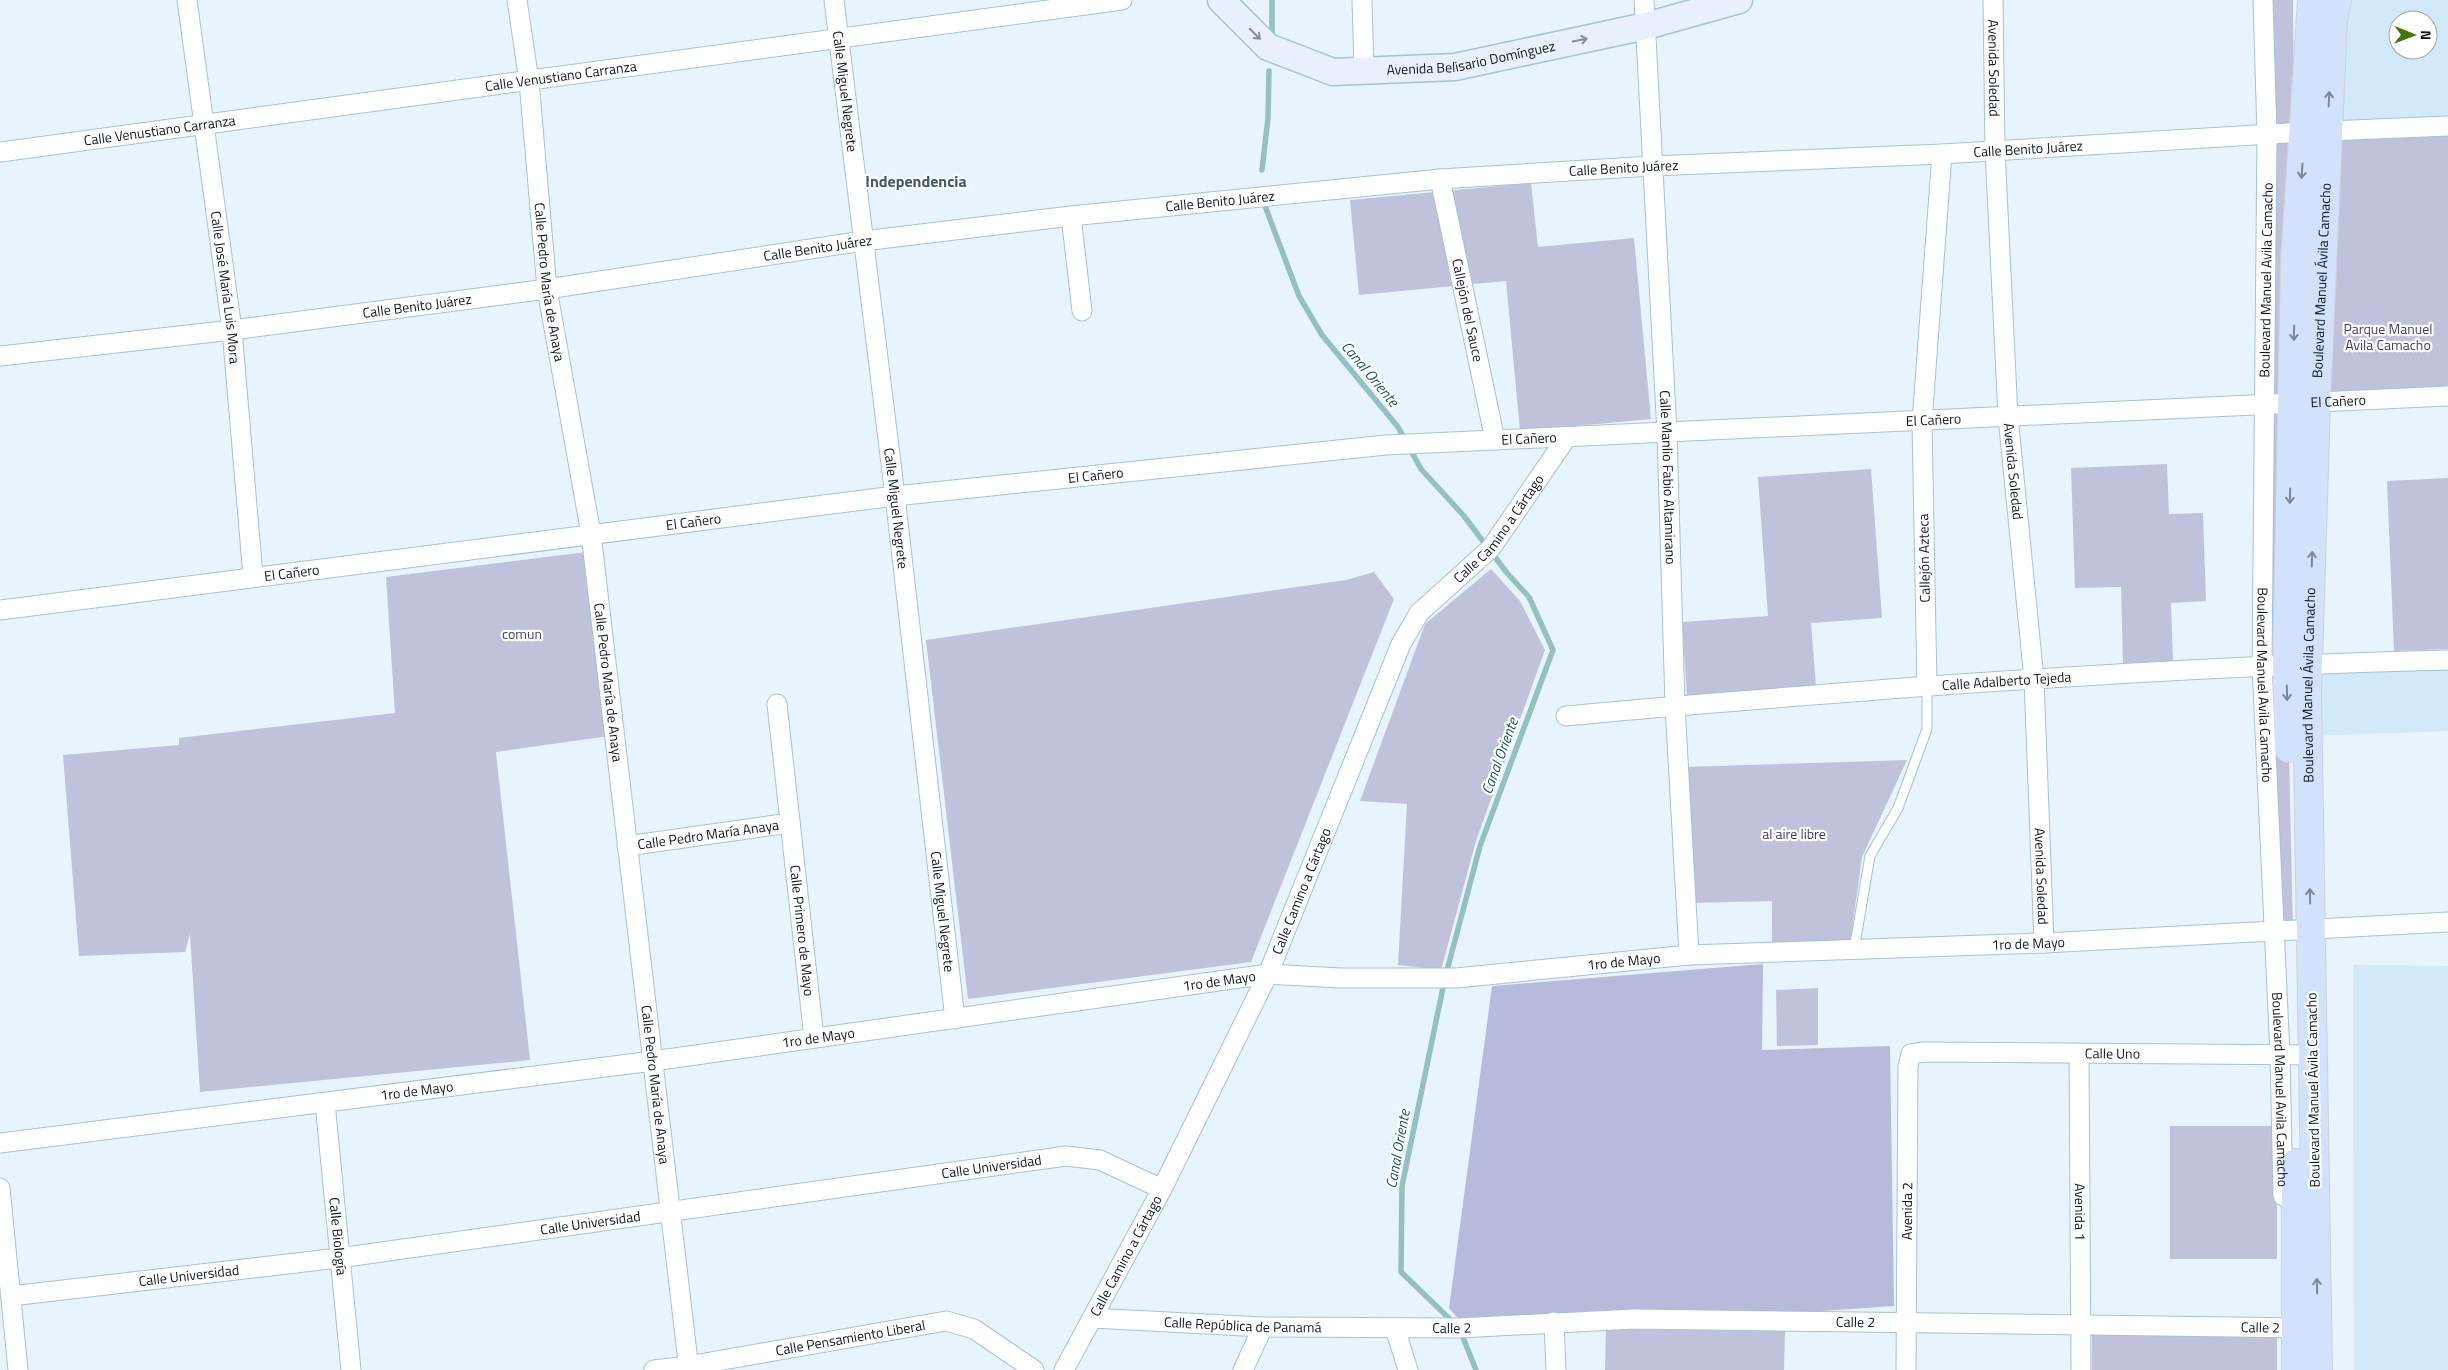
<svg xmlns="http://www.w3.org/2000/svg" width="2448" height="1370" font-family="'Titillium Web',sans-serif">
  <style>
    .built { fill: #d2e9fa; fill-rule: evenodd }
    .green { fill: #c0c2db }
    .forest { fill: #b7bada }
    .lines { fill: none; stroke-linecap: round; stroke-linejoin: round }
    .stream { stroke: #95bfc0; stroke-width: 5.5 }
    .lane-casing { stroke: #a3c2d9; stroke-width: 11 }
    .street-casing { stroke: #a3c2d9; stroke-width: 21 }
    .secondary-casing { stroke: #a3c2d9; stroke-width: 29 }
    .primary-casing { stroke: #cfd1d3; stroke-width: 30 }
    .lane { stroke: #fff; stroke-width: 9 }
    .street { stroke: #fff; stroke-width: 19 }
    .secondary { stroke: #e8f0fe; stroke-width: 26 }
    .primary { stroke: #d2e2fc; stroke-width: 28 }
    .oneway { stroke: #858f9b }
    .oneway2 { stroke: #798899 }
    .labels { text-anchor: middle; stroke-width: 4.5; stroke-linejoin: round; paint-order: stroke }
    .street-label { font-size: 14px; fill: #0d1921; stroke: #fff }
    .park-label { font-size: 14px; fill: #3f3f6c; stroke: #fff }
    .water-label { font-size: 15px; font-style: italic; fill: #1d5859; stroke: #fff }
    .quarter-label { font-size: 16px; font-weight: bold; fill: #3e5a6e; stroke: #fff }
  </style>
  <rect width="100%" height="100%" fill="#e7f4fe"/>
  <g class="built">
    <path d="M 2350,0 L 2448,0 L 2448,120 L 2331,128 ZM 2398,20 L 2428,20 L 2428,50 L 2398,50 Z"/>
    <polygon points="2448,664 2448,731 2312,736 2314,666"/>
    <polygon points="2353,965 2448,966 2448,1370 2354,1370"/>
  </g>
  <g class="green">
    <polygon points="2261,0 2293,0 2294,132 2269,133"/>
    <polygon points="2448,130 2448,395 2327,400 2333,136"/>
    <polygon points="2269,136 2294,136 2288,402 2268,402"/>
    <polygon points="1531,183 1538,247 1634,238 1651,419 1520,431 1506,281 1359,295 1350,200"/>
    <polygon points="2266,408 2287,408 2287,664 2293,930 2274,932"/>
    <polygon points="2167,464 2169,514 2203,513 2206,601 2171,603 2173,661 2123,663 2121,587 2075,588 2071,468"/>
    <polygon points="1871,469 1882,618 1811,623 1816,686 1687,696 1682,622 1768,616 1758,477"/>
    <polygon points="2448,478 2448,649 2394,651 2387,481"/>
    <polygon points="587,552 609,736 496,752 530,1060 200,1092 190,934 185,952 79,956 63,755 179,745 179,738 395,713 386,577"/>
    <polygon points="1491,569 1520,601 1545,650 1476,841 1441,970 1398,965 1407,804 1360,801 1425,624"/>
    <polygon points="1374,572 1394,599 1251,962 968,999 926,640 1346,580"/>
    <polygon points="1907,760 1862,857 1850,944 1772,946 1772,901 1689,903 1685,767"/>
    <polygon points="1818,988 1818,1045 1777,1046 1776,990"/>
    <rect x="2170" y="1126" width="107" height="133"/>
    <polygon points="1606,1329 1785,1331 1784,1370 1605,1370"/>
    <polygon points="2277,1333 2277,1370 2092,1370 2092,1334"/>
  </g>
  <polygon class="forest" points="1763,964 1762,1050 1890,1046 1894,1306 1703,1319 1474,1337 1449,1308 1492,986"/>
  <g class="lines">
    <g class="stream">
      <polyline points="1272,0 1272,39"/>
      <polyline points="1262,170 1268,118 1269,71"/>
      <polyline points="1265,206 1299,296 1322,335 1398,427 1421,469 1464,516 1507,573 1529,597 1553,650 1480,846 1445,978 1402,1186 1401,1272 1454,1323"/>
      <polyline points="1460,1330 1476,1370"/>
    </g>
    <defs>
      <polyline id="lane" points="1854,950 1870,856 1898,808 1927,729 1927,687"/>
      <g id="street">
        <path id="s1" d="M 187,0 L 232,330 L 253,576"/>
        <path id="s2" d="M 517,0 L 529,81 L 547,289 L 591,534 L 689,1370"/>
        <path id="s3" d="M 834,0 L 895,496 L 955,1019"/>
        <polyline points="1362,0 1364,71"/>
        <path id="s4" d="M 1644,0 L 1667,433 L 1675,705 L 1689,955"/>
        <path id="s5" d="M 1993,0 L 1995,150 L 2008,417 L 2034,679 L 2044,943"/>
        <path id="s6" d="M 2263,0 L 2267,135 L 2262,666 L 2280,1055 L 2283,1196"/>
        <path id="s7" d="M 0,152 L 1122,0"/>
        <path id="s8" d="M 1440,179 L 1495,440"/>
        <polyline points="1071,216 1082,311"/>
        <path id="s9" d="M 0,356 L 232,330 L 547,289 L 863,241 L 1071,216 L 1440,179 L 1652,166 L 1942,154 L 2304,132 L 2448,126"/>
        <path id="s10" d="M 0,610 L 895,496 L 1386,445 L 2448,396"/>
        <polyline points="1927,687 1922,422 1942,154"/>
        <path id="s11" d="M 777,704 L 814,1038"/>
        <path id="s12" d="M 1566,716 C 1678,705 1791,697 1903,688 C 2084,675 2266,664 2448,660"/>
        <path id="s13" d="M 627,846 L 790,823"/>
        <path id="s14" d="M 2079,1053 L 2081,1370"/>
        <path id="s15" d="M 325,1103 L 351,1370"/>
        <path id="s16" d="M 0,1143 L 653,1061 L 1268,974 L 1340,978 L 1456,978 L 1689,955 L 2044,943 L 2448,922"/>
        <polyline points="0,1188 18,1370"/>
        <path id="s17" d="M 11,1296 L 339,1258 L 1066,1156 L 1100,1160 L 1162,1189"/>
        <path id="s18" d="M 1092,1318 L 1263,1327 L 1459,1328 L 1634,1319 L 2308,1328"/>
        <polyline points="1554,1322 1556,1370"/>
        <polyline points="1395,1328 1408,1370"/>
        <path id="s19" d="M 654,1370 L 688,1366 L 946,1321 L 974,1329 L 1034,1370"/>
        <path id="s20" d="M 1064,1370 L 1162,1189 L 1268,974 L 1401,644 L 1419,613 L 1491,548 L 1567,437"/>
        <polyline points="1243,1370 1263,1327"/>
        <path id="s21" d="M 1906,1370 L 1908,1066 L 1911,1054 L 1924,1052 L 2313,1055"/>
      </g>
      <g id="secondary">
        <path id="s22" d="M 1221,0 L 1268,47 L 1333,72 L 1455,67 L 1646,26 L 1739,0"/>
      </g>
      <g id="primary">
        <polyline points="2289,748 2287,664 2295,261 2312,0"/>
        <polyline points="2296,1370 2296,1163"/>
        <path id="s23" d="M 2318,1370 L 2307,694 L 2316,403 L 2333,18 L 2337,0"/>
      </g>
    </defs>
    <use href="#lane" class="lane-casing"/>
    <use href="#street" class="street-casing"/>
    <use href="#secondary" class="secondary-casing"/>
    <use href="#primary" class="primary-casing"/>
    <use href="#lane" class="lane"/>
    <use href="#street" class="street"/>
    <use href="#secondary" class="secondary"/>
    <use href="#primary" class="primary"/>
  </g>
  <defs><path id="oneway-shaft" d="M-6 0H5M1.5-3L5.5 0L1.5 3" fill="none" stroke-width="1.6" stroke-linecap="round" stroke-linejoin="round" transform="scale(1.25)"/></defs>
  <g class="oneway">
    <use href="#oneway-shaft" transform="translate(1255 34) rotate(45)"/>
    <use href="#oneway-shaft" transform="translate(1580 40) rotate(-12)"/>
  </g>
  <g class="oneway2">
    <use href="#oneway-shaft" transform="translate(2329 99) rotate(-87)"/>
    <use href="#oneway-shaft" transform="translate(2302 171) rotate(94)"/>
    <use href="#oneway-shaft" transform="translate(2294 333) rotate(91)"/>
    <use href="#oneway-shaft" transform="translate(2290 496) rotate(91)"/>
    <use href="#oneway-shaft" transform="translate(2312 559) rotate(-88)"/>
    <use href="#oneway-shaft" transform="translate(2287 693) rotate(89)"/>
    <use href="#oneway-shaft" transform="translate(2310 896) rotate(-91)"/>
    <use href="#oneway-shaft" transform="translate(2317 1286) rotate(-91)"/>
  </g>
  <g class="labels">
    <g class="street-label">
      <text dy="5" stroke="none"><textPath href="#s22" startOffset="275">Avenida Belisario Domínguez</textPath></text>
      <text dy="5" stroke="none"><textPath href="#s5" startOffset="68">Avenida Soledad</textPath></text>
      <text dy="5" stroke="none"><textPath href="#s7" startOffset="566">Calle Venustiano Carranza</textPath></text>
      <text dy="5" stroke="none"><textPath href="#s3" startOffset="92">Calle Miguel Negrete</textPath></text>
      <text dy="5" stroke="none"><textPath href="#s7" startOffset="161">Calle Venustiano Carranza</textPath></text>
      <text dy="5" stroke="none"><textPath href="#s9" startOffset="2040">Calle Benito Juárez</textPath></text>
      <text dy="5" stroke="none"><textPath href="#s9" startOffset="1635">Calle Benito Juárez</textPath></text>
      <text dy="5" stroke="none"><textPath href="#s9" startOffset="1230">Calle Benito Juárez</textPath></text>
      <text dy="5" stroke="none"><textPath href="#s9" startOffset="825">Calle Benito Juárez</textPath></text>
      <text transform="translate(2266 280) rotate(-89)" y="5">Boulevard Manuel Avila Camacho</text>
      <text dy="5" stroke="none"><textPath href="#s23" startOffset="1090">Boulevard Manuel Ávila Camacho</textPath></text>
      <text dy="5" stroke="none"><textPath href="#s2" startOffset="284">Calle Pedro María de Anaya</textPath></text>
      <text dy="5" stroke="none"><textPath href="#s1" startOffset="290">Calle José María Luis Mora</textPath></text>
      <text dy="5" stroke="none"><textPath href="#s9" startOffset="420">Calle Benito Juárez</textPath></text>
      <text dy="5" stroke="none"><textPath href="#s8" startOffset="134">Callejón del Sauce</textPath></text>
      <text dy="5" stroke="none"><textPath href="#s10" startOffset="2349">El Cañero</textPath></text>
      <text dy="5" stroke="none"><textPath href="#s10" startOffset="1944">El Cañero</textPath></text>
      <text dy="5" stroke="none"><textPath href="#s10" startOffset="1539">El Cañero</textPath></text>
      <text dy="5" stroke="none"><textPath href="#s5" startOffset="472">Avenida Soledad</textPath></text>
      <text dy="5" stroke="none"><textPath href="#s10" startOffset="1104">El Cañero</textPath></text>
      <text dy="5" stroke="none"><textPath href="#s4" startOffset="478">Calle Manlio Fabio Altamirano</textPath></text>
      <text dy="5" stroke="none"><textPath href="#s3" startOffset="512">Calle Miguel Negrete</textPath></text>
      <text dy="5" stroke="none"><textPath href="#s10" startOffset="699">El Cañero</textPath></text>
      <text dy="5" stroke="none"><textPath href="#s20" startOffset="954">Calle Camino a Cártago</textPath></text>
      <text transform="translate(1924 558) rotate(-91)" y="5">Callejón Azteca</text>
      <text dy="5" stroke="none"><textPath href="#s10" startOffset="294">El Cañero</textPath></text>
      <text dy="5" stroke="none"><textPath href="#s12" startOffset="442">Calle Adalberto Tejeda</textPath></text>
      <text dy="5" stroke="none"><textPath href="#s2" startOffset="689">Calle Pedro María de Anaya</textPath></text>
      <text dy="5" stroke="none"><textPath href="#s6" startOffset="685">Boulevard Manuel Avila Camacho</textPath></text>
      <text dy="5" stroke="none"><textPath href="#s23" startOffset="685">Boulevard Manuel Ávila Camacho</textPath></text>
      <text dy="5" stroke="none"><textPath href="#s13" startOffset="82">Calle Pedro María Anaya</textPath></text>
      <text dy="5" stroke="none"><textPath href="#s5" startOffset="878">Avenida Soledad</textPath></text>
      <text dy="5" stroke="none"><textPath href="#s20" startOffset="535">Calle Camino a Cártago</textPath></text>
      <text dy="5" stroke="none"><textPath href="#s3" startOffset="918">Calle Miguel Negrete</textPath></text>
      <text dy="5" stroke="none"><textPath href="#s11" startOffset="228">Calle Primero de Mayo</textPath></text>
      <text dy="5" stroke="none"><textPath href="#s16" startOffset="2041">1ro de Mayo</textPath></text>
      <text dy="5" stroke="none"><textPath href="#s16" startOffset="1636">1ro de Mayo</textPath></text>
      <text dy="5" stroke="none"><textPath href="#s16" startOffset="1230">1ro de Mayo</textPath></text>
      <text dy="5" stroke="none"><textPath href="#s16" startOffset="825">1ro de Mayo</textPath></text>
      <text dy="5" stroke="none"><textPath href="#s21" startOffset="518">Calle Uno</textPath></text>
      <text dy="5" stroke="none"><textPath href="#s2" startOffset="1094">Calle Pedro María de Anaya</textPath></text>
      <text dy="5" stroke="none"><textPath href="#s6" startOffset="1090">Boulevard Manuel Avila Camacho</textPath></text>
      <text transform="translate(2313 1090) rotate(-91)" y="5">Boulevard Manuel Ávila Camacho</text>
      <text dy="5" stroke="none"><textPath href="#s16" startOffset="420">1ro de Mayo</textPath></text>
      <text dy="5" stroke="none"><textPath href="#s17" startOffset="989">Calle Universidad</textPath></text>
      <text dy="5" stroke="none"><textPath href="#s21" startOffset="159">Avenida 2</textPath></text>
      <text dy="5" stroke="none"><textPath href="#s14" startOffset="159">Avenida 1</textPath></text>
      <text dy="5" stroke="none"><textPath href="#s17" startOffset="584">Calle Universidad</textPath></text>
      <text dy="5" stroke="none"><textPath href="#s15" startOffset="134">Calle Biología</textPath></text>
      <text dy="5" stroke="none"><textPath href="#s20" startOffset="130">Calle Camino a Cártago</textPath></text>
      <text dy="5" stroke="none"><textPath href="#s17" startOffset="179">Calle Universidad</textPath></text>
      <text dy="5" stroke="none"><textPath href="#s18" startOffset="764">Calle 2</textPath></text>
      <text dy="5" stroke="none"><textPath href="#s18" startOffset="151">Calle República de Panamá</textPath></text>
      <text dy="5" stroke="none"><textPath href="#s18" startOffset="360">Calle 2</textPath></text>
      <text dy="5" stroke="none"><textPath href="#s18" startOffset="1169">Calle 2</textPath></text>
      <text dy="5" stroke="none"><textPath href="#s19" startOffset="199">Calle Pensamiento Liberal</textPath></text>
    </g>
    <g class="park-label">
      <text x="2388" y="334">Parque Manuel<tspan x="2388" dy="16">Avila Camacho</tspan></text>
      <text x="522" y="639">comun</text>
      <text x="1794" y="839">al aire libre</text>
    </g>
    <g class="water-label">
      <text transform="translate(1370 374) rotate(50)" y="5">Canal Oriente</text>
      <text transform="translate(1500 756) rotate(-70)" y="5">Canal Oriente</text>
      <text transform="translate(1398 1149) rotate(-80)" y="5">Canal Oriente</text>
    </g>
    <g class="quarter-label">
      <text x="916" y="187">Independencia</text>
    </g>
  </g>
  <g transform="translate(2413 35) rotate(91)"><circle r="24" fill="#ffffff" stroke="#9ea3a6"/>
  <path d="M0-4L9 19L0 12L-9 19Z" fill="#407605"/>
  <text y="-8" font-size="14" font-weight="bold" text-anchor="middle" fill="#0d1921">N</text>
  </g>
</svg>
